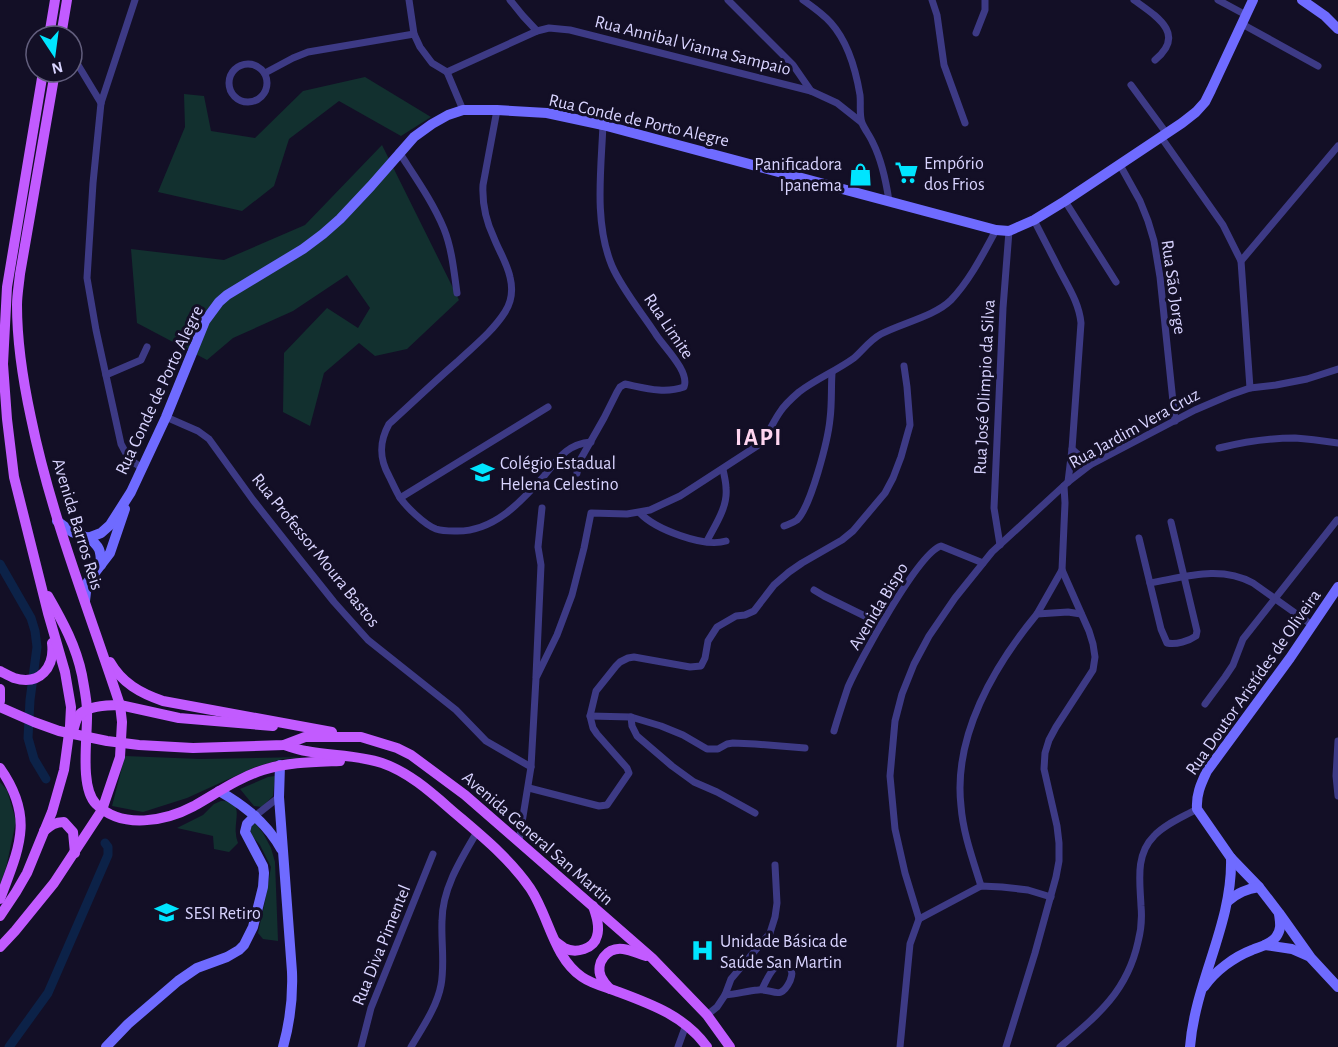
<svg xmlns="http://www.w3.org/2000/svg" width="1338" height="1047" font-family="'Alegreya Sans',sans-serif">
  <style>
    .green { fill: #12302f }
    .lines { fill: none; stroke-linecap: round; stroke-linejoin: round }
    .canal { stroke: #0c2248; stroke-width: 9 }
    .street { stroke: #3d3a85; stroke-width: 7 }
    .secondary { stroke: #6f6bff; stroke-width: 10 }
    .primary { stroke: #c25bff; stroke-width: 10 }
    .labels { text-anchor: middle; stroke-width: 6; stroke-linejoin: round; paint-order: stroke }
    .street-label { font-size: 18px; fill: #d9d4ff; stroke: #130f26 }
    .poi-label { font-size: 18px; fill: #d9d4ff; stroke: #130f26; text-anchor: start }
    .district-label { font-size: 24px; font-weight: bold; letter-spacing: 1.5px; fill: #ffd6f0; stroke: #130f26 }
  </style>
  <rect width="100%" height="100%" fill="#130f26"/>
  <g class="green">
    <polygon points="365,77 431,117 401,136 339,101 289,139 274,186 242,211 158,192 185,127 184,94 204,96 211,131 255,138 303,91"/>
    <polygon points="382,145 459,300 407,349 375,356 359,343 324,373 310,426 283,412 284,353 327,308 358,328 370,308 347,275 293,311 233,338 207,360 137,323 131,249 224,260 305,225"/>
    <polygon points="125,756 200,759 304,757 282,759 255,767 187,798 143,812 112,806"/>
    <polygon points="275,776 273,796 262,807 254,806 240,789 268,777"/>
    <polygon points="0,782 7,790 16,821 6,868 0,885"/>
    <path d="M 221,801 C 245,800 234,820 236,834 C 236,837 237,840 238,843 L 229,852 L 214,849 L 213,836 L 177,828 L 203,815 L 214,804 Z"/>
    <polygon points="255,823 263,833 271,848 275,862 278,941 263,939 258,933 265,901 271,867 260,845 252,836 250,829"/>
  </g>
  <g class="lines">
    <g class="canal">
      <polyline points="0,564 31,618 35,631 37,647 30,700 28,738 34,759 46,779"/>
      <polyline points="9,1047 48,993 108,855 108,847 105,843"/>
    </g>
    <g class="street">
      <polyline points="135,0 101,103 93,183 87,278 96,330 121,444 129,459 142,468"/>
      <polyline points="409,0 414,34 420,47 432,63 447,72 463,110"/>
      <polyline points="510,0 523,16 537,31"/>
      <polyline points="728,0 793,65 811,91"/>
      <path d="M 803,0 C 813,7 823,14 831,23 C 848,42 856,71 860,95 C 861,104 859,115 862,123 C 865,130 870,136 873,143 C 882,161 886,181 889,201"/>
      <polyline points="932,0 937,15 944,65 965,123"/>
      <path d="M 1134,0 C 1156,16 1187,34 1155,60"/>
      <polyline points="1218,0 1246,15"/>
      <polyline points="1242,24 1318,66"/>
      <polyline points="976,33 985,10 985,0"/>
      <polyline points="72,55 101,103"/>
      <circle cx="248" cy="83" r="19"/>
      <polyline points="447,72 537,31 549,28 570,30 811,91 837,103 861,122"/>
      <polyline points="265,73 293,58 308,52 414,34"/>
      <polyline points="1131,85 1167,134"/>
      <path d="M 497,110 L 483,185 C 482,204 486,221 494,238 C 499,251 507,263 510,277 C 513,289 512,301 505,312 C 493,331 474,346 457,362 C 434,382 412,403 389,424 C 379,442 379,458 389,476 C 392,482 395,489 399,496 C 405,506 425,525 436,529 C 442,531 449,531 454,531 C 493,533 521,502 544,476 C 558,459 567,444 591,442"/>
      <polyline points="1161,137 1223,225 1241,261"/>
      <path d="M 399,152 C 415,177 433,202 444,229 C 452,249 454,272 457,293"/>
      <polyline points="1120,165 1140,201 1148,221 1154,241 1160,277 1175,421"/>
      <polyline points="1065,201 1116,282"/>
      <path d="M 1034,220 C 1042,236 1050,251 1058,267 C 1067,285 1079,302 1081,323 L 1072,449 L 1090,465"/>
      <polyline points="106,375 141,360 147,347"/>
      <polyline points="1250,388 1241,261 1338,146"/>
      <polyline points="166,417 198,431 209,439 253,500 294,552 334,602 368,640 456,710 486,741 531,767"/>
      <path d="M 1219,448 C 1243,442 1270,438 1295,438 C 1309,439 1324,441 1338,443"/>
      <path d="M 577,473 L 579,462 L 604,418 L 617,392 L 620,387 L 625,384 C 645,388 664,394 684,387 C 690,372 665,348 657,336 C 643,314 623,291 612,266 C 594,223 601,171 603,125"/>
      <polyline points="1068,482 1072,449"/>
      <polyline points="400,498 548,407"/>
      <path d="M 640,513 C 655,529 704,548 726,541"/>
      <path d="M 784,526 C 789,524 793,523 797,520 C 811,506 828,440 830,419 C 832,404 831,388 832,373"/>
      <path d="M 1139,538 L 1161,629 L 1167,643 C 1176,645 1189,641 1196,636 L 1197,631 L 1171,522"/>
      <path d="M 707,541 C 715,525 728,507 726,488 C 726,482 724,475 723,469"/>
      <polyline points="1000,545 994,508 1003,308 1009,231"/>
      <path d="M 1150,583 C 1185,577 1220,565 1253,583 L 1312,625"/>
      <polyline points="814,590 824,596 881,624"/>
      <polyline points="1037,614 1062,570"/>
      <polyline points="536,676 541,565 538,547 542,508"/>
      <polyline points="1205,704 1225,677 1233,665 1243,639 1337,520"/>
      <polyline points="590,716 631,717 661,726 683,735 707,749 718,749 727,744 733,743 755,744 805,748"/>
      <polyline points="631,717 632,726 637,736 672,766 694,782 717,792 755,813"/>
      <path d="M 834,731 C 838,717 843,702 848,687 C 859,662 918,553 941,546 L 983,563"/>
      <polyline points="1338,741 1336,776 1338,796"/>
      <polyline points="529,788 599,806 607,805 629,773 627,768 597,734 593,728 590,716 596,691 616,666 620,662 628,658 634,657 690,667 701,666 705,658 708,641 717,627 736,616 745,615 754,611 774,585 789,572 802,563 842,540 853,531 885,493 893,478 901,457 910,425 907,387 904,366"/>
      <polyline points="255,816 279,797"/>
      <path d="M 519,841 L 531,767 L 536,678 L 557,635 L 572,595 L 584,548 L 591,513 L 627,514 L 650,510 L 680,496 L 757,446 C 768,437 772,423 780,412 C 785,404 792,398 799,392 C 816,379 836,371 854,358 C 863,350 870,340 881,334 C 902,323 935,316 951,300 C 970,280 983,254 996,230"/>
      <path d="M 981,886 C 973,860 963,833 961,806 C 953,736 994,666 1037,614 L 1068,612 L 1081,614"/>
      <polyline points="919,919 981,886 1002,887 1028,890 1051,897"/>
      <path d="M 725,995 C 737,994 747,991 758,990 C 773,988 780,1002 790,981 C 792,975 793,973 790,968 C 774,958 768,978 762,989"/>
      <polyline points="707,1015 717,1007 725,995 731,979 770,933 775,917 777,903 775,865"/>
      <polyline points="361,1047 371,1008 433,854"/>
      <path d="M 411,1047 C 422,1028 437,1007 441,985 C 445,964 441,942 442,921 C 442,889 461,859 477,832"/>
      <polyline points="678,1047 686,1025"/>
      <polyline points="900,1047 910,944 919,919 905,873 895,829 890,776 895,721 902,694 914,664 929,636 955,598 992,552 1068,482 1090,465 1195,410 1230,395 1250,388 1276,385 1307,379 1338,369"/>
      <polyline points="1006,1047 1035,953 1056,877 1059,861 1059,843 1057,826 1044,769 1045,753 1049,740 1056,727 1093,670 1095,657 1093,644 1089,631 1062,570 1065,503 1064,486"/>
      <path d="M 1060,1047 C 1097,1016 1127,992 1138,942 C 1141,931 1142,917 1141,906 C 1140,882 1135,855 1154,836 C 1165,824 1183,817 1197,809"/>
    </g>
    <g class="secondary">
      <polyline points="1302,0 1325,16 1338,29"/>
      <polyline points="57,521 72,532 88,538 101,533 110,525 131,492 166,417 205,321 219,302 227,295 303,249 323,234 340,219 371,186 414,137 432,124 448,115 463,110 497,110 547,113 603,125 996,230 1009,231 1018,227 1034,220 1065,201 1182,123 1196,112 1205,102 1211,90 1253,0"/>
      <path d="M 88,538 C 100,546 101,551 101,565"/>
      <path d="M 1338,587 L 1290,658 L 1207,771 C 1201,784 1196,794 1197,809 L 1231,858 L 1259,887 L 1279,913 L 1311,958 L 1338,987"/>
      <polyline points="85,601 87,583 110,553 125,509"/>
      <path d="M 280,765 L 279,797 L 292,972 C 293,998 290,1022 283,1047"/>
      <path d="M 219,791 C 244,805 267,823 281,849"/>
      <path d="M 1228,901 C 1238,893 1246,889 1259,887"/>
      <polyline points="1265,945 1292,949 1308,956"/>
      <path d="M 1204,987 C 1215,971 1234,957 1252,950 C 1261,946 1270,945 1276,937 C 1282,929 1280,922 1279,914"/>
      <polyline points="106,1047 128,1024 178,981 197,968 227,957 239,950 244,945 253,927 263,887 264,873 263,866 245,832 247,824 255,816"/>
      <path d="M 1190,1047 C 1195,982 1233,923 1231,858"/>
    </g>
    <g class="primary">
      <polyline points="49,36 55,0"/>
      <polyline points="61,36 67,0"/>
      <path d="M 48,596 C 63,622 76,646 82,675 C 84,687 87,700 87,711 C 88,735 79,787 96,804 C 122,830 166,821 194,806 C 217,793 238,778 263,770 C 288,762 314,762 340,761"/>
      <path d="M 110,662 C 122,683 140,693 163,701 L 332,732"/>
      <path d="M 0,671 C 4,673 9,676 14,678 C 40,686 55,667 52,643"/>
      <polyline points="0,689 0,701"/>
      <polyline points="0,707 34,722 59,731 107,741 139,745 193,748 284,745 305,737 361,737 397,748 411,755 465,795 652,958 707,1015 730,1047"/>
      <path d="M 73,731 C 75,725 76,717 81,713 C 90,706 109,705 120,705 L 179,718 L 273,726"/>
      <path d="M 284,745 C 291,747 298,750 306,751 C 331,756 358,755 382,763 C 411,773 434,795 456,814 C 483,837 510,859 530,888 C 549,916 553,957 582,977 C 592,984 605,987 616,991 C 651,1004 685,1016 707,1047"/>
      <path d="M 0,768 C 35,818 19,848 0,899"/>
      <path d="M 44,831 C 51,825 55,822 64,822 L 73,832 L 75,853"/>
      <polyline points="0,916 16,892 27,873 52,812 64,770 70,726 71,707 65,672 48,613 14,477 7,419 3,364 7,287 43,72"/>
      <path d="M 556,942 C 559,944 561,946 564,948 C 576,954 594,949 597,936 C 600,926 596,915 593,906"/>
      <path d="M 0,947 L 15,931 L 54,883 L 102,810 L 120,757 L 122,722 L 120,705 C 89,610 51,516 31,418 C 23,381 17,343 17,305 C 17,295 19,284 20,274 L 55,72"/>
      <path d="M 610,989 C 607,986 603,981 601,977 C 595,963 607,947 623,949 C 631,950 639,954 646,956"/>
    </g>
  </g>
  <defs>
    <symbol id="supermarket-bare" viewBox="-9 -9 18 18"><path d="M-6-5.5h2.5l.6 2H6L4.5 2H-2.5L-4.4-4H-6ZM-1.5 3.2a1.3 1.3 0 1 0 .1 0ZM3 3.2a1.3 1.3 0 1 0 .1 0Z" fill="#00e5ff" stroke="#130f26" stroke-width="2.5" paint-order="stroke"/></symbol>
    <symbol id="shop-bare" viewBox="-9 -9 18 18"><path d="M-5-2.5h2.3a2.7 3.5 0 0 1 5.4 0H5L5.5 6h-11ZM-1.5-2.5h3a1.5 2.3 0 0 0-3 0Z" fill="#00e5ff" stroke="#130f26" stroke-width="2.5" paint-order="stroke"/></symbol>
    <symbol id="school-bare" viewBox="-9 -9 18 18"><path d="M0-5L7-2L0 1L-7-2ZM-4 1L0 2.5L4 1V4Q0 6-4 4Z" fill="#00e5ff" stroke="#130f26" stroke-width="2.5" paint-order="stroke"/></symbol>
    <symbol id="hospital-bare" viewBox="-9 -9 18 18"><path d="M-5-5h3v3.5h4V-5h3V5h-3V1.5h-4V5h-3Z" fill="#00e5ff" stroke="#130f26" stroke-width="2.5" paint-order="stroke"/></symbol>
  </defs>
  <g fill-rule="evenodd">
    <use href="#supermarket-bare" x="890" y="156" width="33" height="33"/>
    <use href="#shop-bare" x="844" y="158" width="33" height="33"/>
    <use href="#school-bare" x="466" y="456" width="33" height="33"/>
    <use href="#school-bare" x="150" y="896" width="33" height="33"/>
    <use href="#hospital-bare" x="686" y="934" width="33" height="33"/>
  </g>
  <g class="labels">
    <g class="street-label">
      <text transform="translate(693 45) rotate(14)" y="6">Rua Annibal Vianna Sampaio</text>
      <text transform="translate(639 120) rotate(13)" y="6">Rua Conde de Porto Alegre</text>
      <text transform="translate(1174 287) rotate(82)" y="6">Rua São Jorge</text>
      <text transform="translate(669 326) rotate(56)" y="6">Rua Limite</text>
      <text transform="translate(984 387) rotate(-87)" y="6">Rua José Olimpio da Silva</text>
      <text transform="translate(159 390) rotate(-65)" y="6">Rua Conde de Porto Alegre</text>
      <text transform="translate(1134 428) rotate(-29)" y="6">Rua Jardim Vera Cruz</text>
      <text transform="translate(78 524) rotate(73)" y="6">Avenida Barros Reis</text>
      <text transform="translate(316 550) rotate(51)" y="6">Rua Professor Moura Bastos</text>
      <text transform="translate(878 606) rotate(-59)" y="6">Avenida Bispo</text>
      <text transform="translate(1253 682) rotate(-55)" y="6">Rua Doutor Aristídes de Oliveira</text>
      <text transform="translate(538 838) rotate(41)" y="6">Avenida General San Martin</text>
      <text transform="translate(381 945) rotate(-68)" y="6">Rua Diva Pimentel</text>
    </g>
    <g class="poi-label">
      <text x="924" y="169">Empório<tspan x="924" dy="21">dos Frios</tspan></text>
      <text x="842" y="170" text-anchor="end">Panificadora<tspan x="842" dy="21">Ipanema</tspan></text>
      <text x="500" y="469">Colégio Estadual<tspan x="500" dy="21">Helena Celestino</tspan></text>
      <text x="185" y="919">SESI Retiro</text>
      <text x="720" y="947">Unidade Básica de<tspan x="720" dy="21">Saúde San Martin</tspan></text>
    </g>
    <g class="district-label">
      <text x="759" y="445">IAPI</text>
    </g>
  </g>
  <g transform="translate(54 54) rotate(167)"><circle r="28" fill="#130f26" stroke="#625e7d" stroke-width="1.5"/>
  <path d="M0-4.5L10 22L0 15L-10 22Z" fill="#00e5ff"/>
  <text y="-9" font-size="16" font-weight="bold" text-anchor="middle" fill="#d9d4ff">N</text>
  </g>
</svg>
